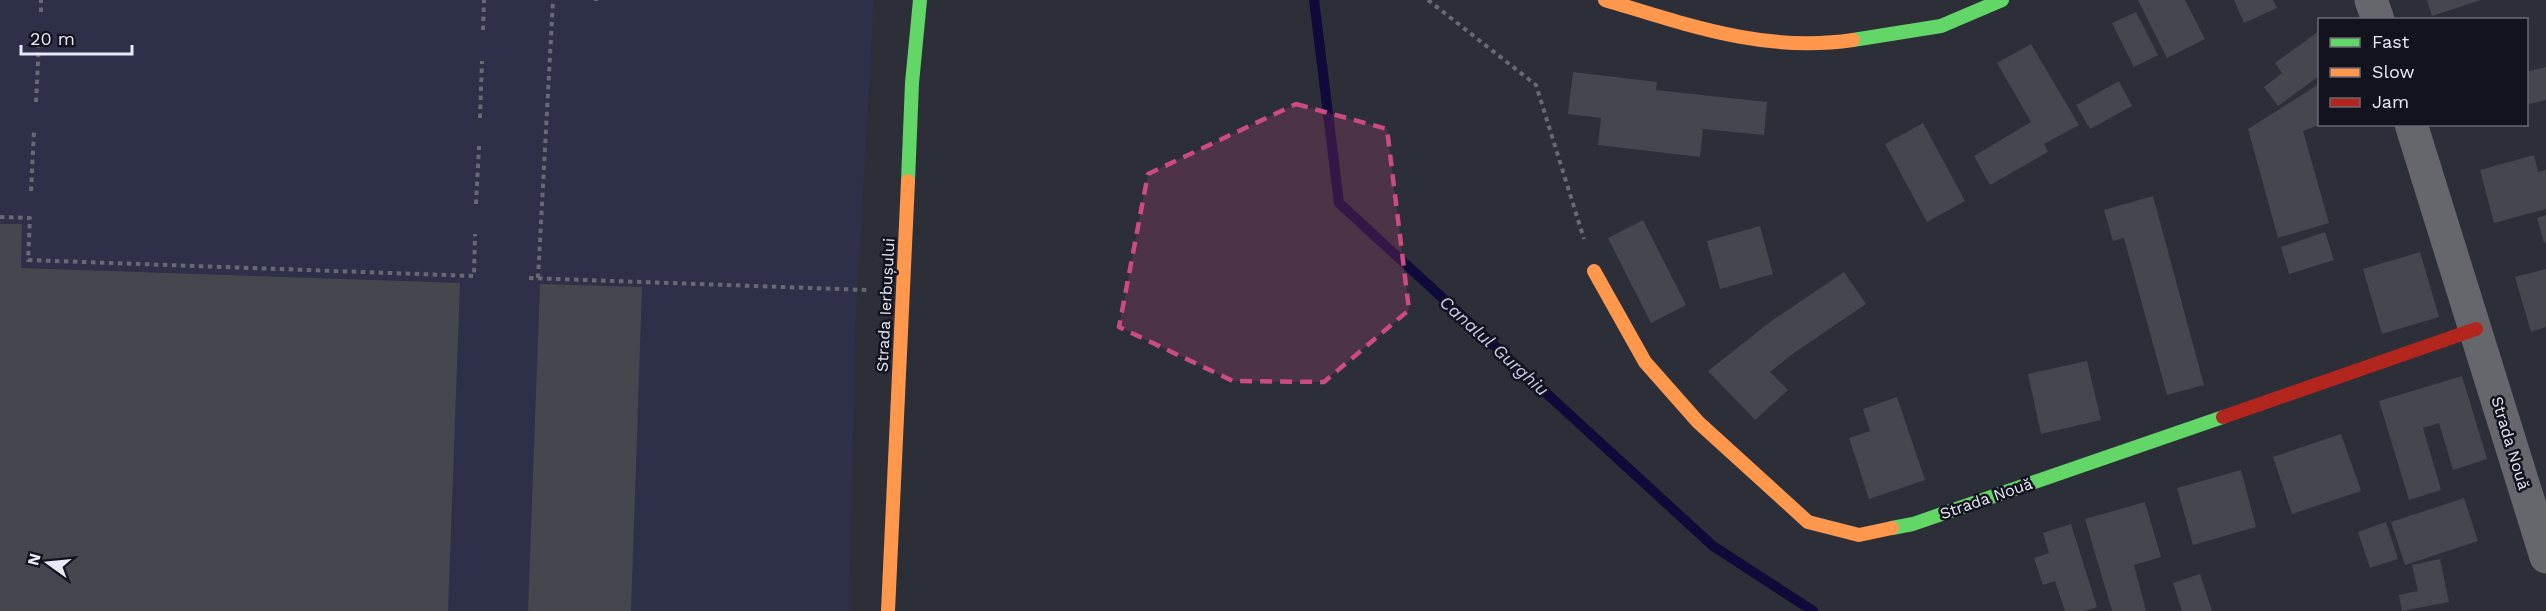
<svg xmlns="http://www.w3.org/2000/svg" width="2546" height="611" font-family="'Work Sans',sans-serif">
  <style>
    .built { fill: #2d3048 }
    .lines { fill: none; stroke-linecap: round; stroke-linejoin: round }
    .stream { stroke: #0f0a39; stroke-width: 10 }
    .building { fill: #45474f }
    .path { stroke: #696a71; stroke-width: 4; stroke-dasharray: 4.5 4.5; stroke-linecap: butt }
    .street { stroke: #66676d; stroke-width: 33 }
    .fast { stroke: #63d668; stroke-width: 14 }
    .slow { stroke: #ff974d; stroke-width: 14 }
    .jam { stroke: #b3261e; stroke-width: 14 }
    .marked { fill: #cc4c82; fill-opacity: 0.2; stroke: #cc4c82; stroke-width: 4.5; stroke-dasharray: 12 8; stroke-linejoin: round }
    .labels { text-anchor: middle; stroke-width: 5; stroke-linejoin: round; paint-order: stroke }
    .street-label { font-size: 16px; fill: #e8eaf8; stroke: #12131c }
    .water-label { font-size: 18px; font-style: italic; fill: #c7cef1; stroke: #12131c }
  </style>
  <rect width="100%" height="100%" fill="#2c2e38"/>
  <polygon class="built" points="0,0 874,0 855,337 849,611 0,611"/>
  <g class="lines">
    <polyline class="stream" points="1314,0 1339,203 1713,546 1813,611"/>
  </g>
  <g class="building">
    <polygon points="2138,0 2185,0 2205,39 2167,58"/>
    <polygon points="2234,0 2273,0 2277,8 2244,23"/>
    <polygon points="2427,0 2481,0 2432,16"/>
    <polygon points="2136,12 2158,55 2134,67 2112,23"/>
    <polygon points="2319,31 2319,76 2278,106 2264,87 2282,73 2275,63"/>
    <polygon points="2031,44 2079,125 2044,144 2048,152 1990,185 1974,156 2031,122 1997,63"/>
    <polygon points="2546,67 2546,100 2526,105 2526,72"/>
    <polygon points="1573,72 1657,82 1656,90 1767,102 1764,135 1703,129 1700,157 1598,145 1601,118 1568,114"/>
    <polygon points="2119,81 2132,106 2090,129 2076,105"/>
    <polygon points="2319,84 2319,125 2303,131 2329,223 2278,238 2248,129"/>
    <polygon points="1923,123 1965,201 1927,222 1885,144"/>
    <polygon points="2534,155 2538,172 2546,170 2546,209 2494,223 2480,170"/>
    <polygon points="2153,196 2204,385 2167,395 2124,238 2113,241 2104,210"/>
    <polygon points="2546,215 2546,242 2544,243 2537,218"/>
    <polygon points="1643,220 1686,305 1651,323 1608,238"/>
    <polygon points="0,224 22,224 21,268 460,283 448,611 0,611"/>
    <polygon points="1760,226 1773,274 1720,289 1707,241"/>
    <polygon points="2325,232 2334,260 2289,274 2281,247"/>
    <polygon points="2420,252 2439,317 2382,334 2363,269"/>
    <polygon points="2546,269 2546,327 2531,332 2515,277"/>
    <polygon points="1844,272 1866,304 1791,355 1770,372 1788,390 1755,420 1708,371 1770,322"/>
    <polygon points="540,284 642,287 631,611 528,611"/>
    <polygon points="2087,361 2101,420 2041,434 2028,374"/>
    <polygon points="2462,376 2487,459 2453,470 2439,423 2423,428 2441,490 2409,500 2379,401"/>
    <polygon points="1897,397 1925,480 1869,499 1849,438 1870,431 1863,409"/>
    <polygon points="2341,434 2361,491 2292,514 2273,457"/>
    <polygon points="2241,470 2256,527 2193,545 2177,488"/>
    <polygon points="2464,498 2478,541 2405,565 2391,522"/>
    <polygon points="2145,502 2161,557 2134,565 2146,611 2112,611 2085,519"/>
    <polygon points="2386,522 2398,559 2370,568 2358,532"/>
    <polygon points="2071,524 2097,607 2085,611 2065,611 2055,581 2043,585 2034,558 2049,553 2043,533"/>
    <polygon points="2440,559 2449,602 2402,611 2399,595 2418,591 2412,565"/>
    <polygon points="2200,574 2212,611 2182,611 2173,583"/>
  </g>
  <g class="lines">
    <g class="path">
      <polyline points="1428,0 1536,85 1584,239"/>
      <polyline points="596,1 596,0"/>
      <polyline points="41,12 41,0"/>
      <polyline points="483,30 484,0"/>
      <polyline points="36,102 39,42"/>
      <polyline points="480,118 482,61"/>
      <polyline points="31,191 34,131"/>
      <polyline points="476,204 479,146"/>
      <polyline points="0,217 30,218 28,260 474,276 475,234"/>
      <polyline points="529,278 867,290"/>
      <polyline points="538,278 553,0"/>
    </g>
    <g class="street">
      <polyline points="2371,0 2378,20"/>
      <polyline points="2411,124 2546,557"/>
    </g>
    <g class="fast">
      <polyline points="1853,40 1941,26 2002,0"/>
      <polyline points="908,181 912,83 920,0"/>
      <polyline points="1892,528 1913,524 2223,417"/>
    </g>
    <g class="slow">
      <path d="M 1605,0 C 1688,25 1765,53 1853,40"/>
      <polyline points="1594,271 1645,362 1698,422 1808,522 1859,535 1892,528"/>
      <polyline points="888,611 908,181"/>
    </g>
    <polyline class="jam" points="2223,417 2476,329"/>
  </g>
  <path class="marked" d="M 1296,104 L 1387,129 L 1409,310 L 1324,382 L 1233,381 L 1119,327 L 1148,174 Z"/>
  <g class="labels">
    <g class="street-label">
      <text transform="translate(885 305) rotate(-87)" y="6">Strada Ierbușului</text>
      <text transform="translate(2511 443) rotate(73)" y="6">Strada Nouă</text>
      <text transform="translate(1986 498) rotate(-19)" y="6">Strada Nouă</text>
    </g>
    <g class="water-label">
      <text transform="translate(1494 346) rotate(42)" y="6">Canalul Gurghiu</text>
    </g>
  </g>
  <rect x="2318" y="18" width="210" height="108" fill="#12131c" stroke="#686974" stroke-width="1.5"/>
  <rect x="2330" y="38" width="30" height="9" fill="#63d668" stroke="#686974" stroke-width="1.5"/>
  <text x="2372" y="48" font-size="18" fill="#e8eaf8">Fast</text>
  <rect x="2330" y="68" width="30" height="9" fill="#ff974d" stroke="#686974" stroke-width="1.5"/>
  <text x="2372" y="78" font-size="18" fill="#e8eaf8">Slow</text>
  <rect x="2330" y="98" width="30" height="9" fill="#b3261e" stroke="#686974" stroke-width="1.5"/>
  <text x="2372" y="108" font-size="18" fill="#e8eaf8">Jam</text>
  <g transform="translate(48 563) rotate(285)" stroke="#12131c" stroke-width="4.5" paint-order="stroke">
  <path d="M0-4.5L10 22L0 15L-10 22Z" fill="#e8eaf8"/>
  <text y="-9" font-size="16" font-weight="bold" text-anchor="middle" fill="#e8eaf8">N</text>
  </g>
  <path d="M21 45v9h111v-9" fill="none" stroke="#e8eaf8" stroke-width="3"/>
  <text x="30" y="45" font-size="18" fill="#e8eaf8" stroke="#12131c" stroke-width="4.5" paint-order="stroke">20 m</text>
</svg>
